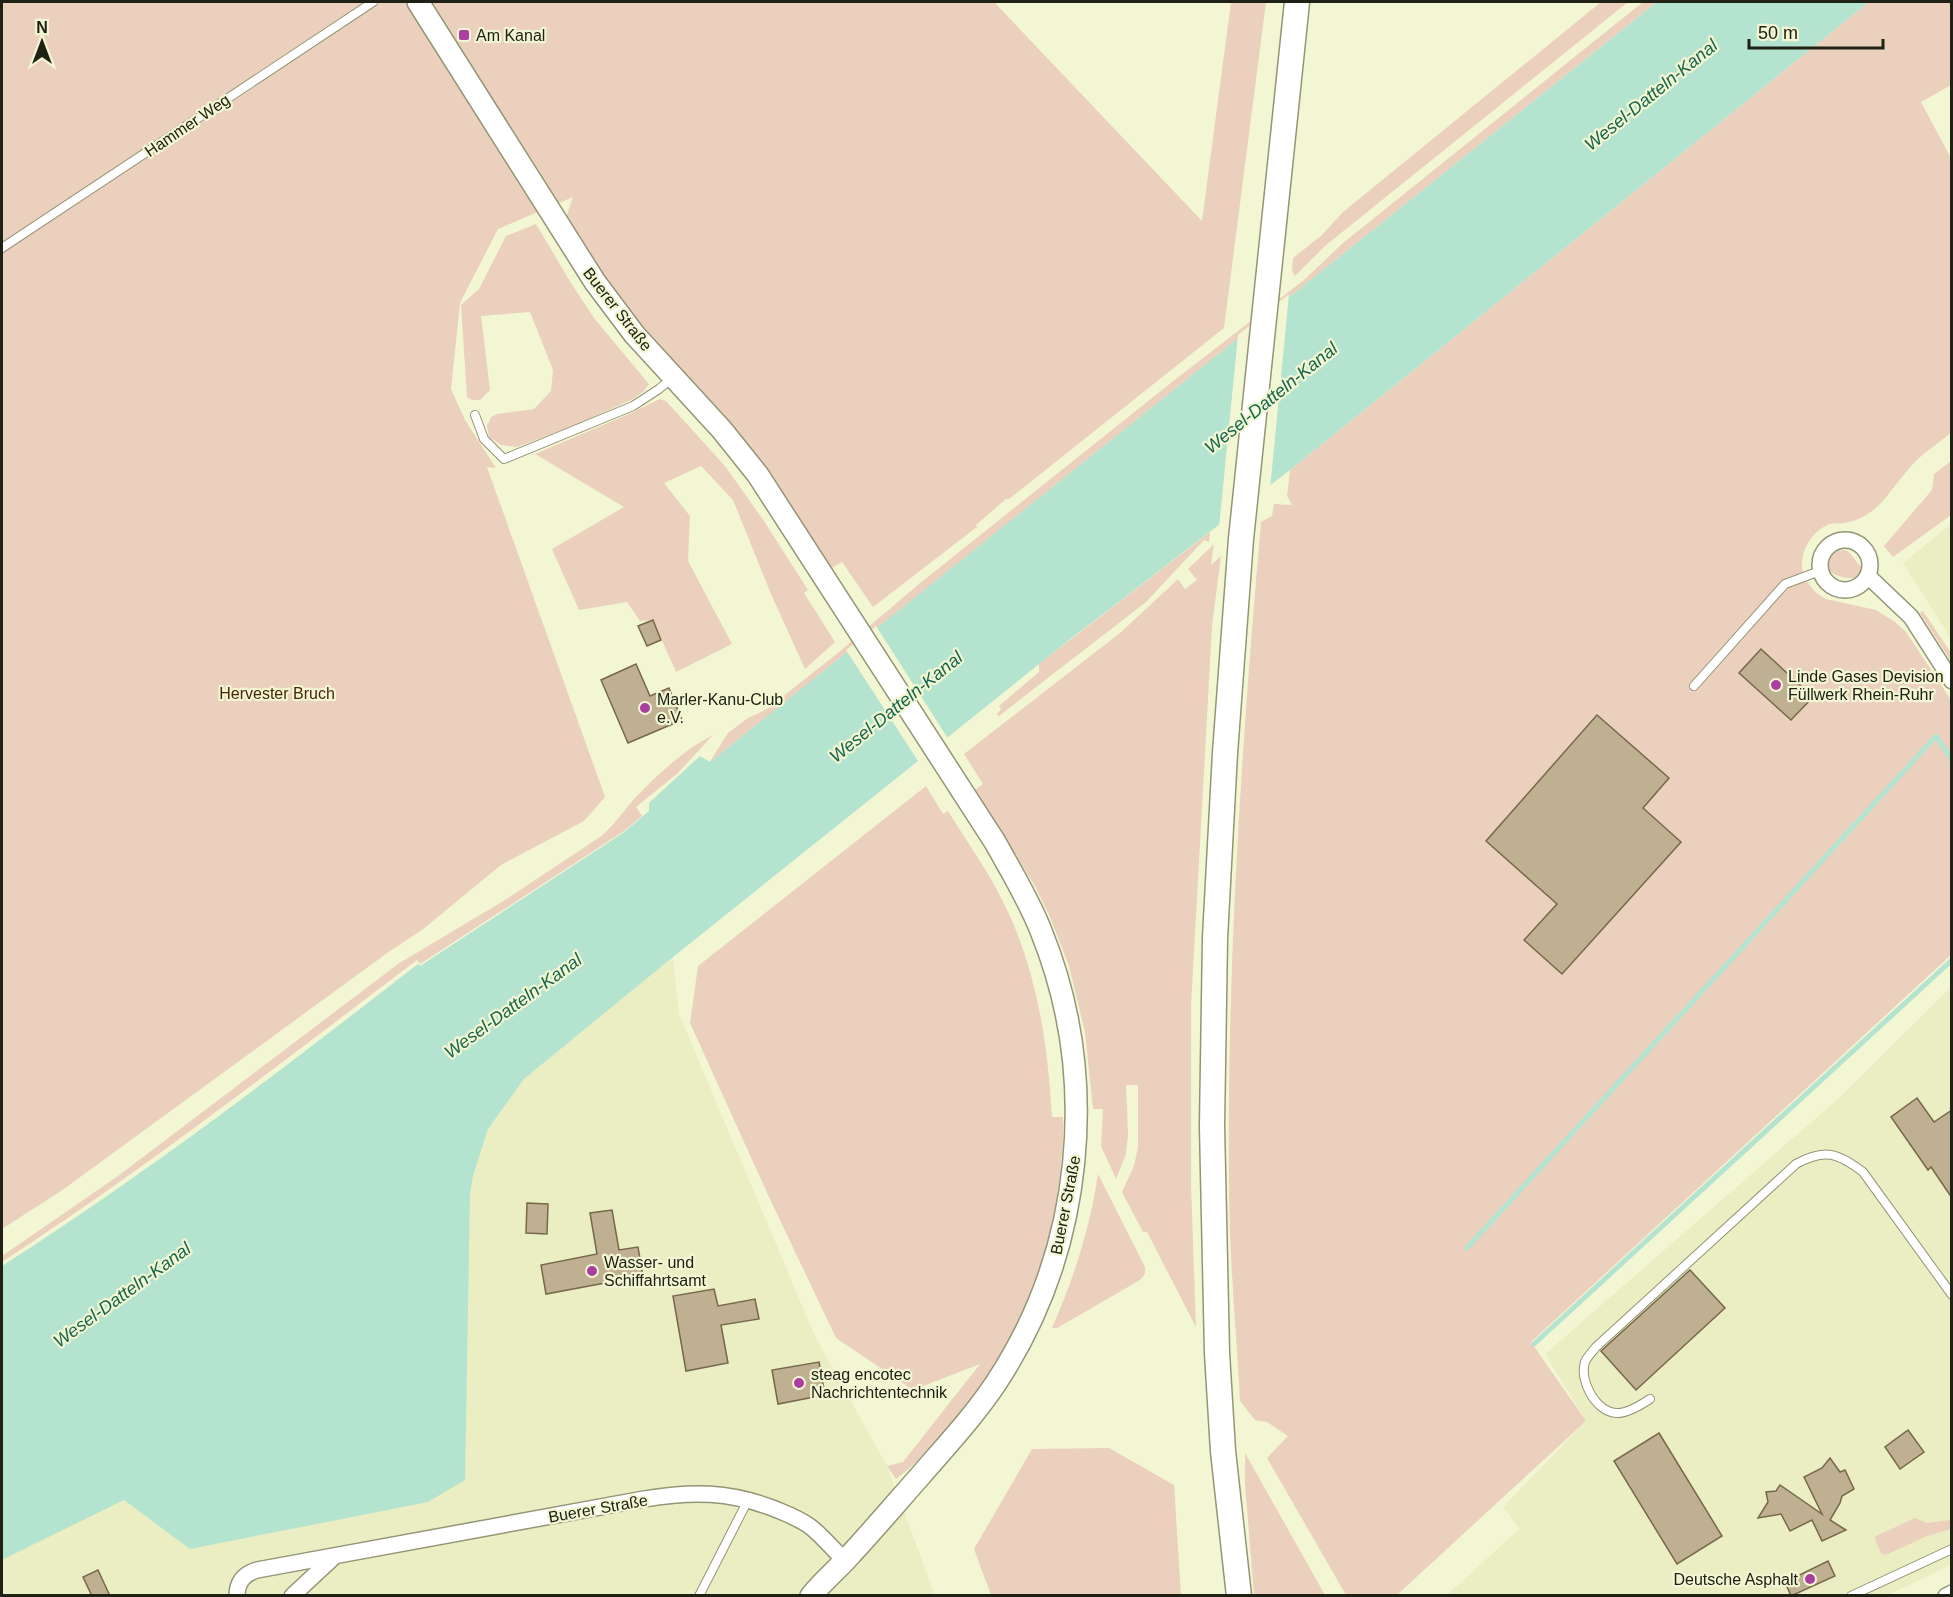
<svg xmlns="http://www.w3.org/2000/svg" width="1953" height="1597" font-family="Arial,sans-serif">
  <style>
    .built { fill: #ebeec3 }
    .green { fill: #ebd0be }
    .water { fill: #b4e3cf }
    .pier { fill: #f3f6d3 }
    .lines { fill: none; stroke-linecap: round; stroke-linejoin: round }
    .stream { stroke: #b4e3cf; stroke-width: 5 }
    .building { fill: #c0b092; stroke: #76684b; stroke-width: 1.5 }
    .lane-casing { stroke: #939575; stroke-width: 10 }
    .street-casing { stroke: #939575; stroke-width: 18 }
    .secondary-casing { stroke: #939575; stroke-width: 24 }
    .primary-casing { stroke: #939575; stroke-width: 27 }
    .lane { stroke: #fff; stroke-width: 8 }
    .street { stroke: #fff; stroke-width: 15 }
    .secondary { stroke: #fff; stroke-width: 21 }
    .primary { stroke: #fff; stroke-width: 24 }
    .poi-dot { fill: #aa3f9f; stroke: #f3f6d3; stroke-width: 2 }
    .labels { text-anchor: middle; stroke-width: 4.5; stroke-linejoin: round; paint-order: stroke }
    .poi-label { font-size: 16px; fill: #202115; stroke: #f3f6d3; text-anchor: start }
    .street-label { font-size: 16px; fill: #202115; stroke: #f3f6d3 }
    .park-label { font-size: 16px; fill: #4a2506; stroke: #f3f6d3 }
    .water-label { font-size: 18px; font-style: italic; fill: #14664c; stroke: #f3f6d3 }
  </style>
  <rect width="100%" height="100%" fill="#f3f6d3"/>
  <g class="built">
    <polygon points="1951,524 1951,639 1903,563"/>
    <polygon points="673,957 679,1014 815,1336 887,1466 935,1595 2,1596 2,1560 124,1500 191,1549 470,1194 473,1176 488,1129 524,1079"/>
    <polygon points="1951,987 1951,1565 1888,1595 1446,1596 1519,1529 1503,1507 1586,1421 1545,1354 1839,1098"/>
  </g>
  <g class="green">
    <polygon points="2,2 994,2 1202,221 1231,2 1266,2 1224,328 1009,499 1006,499 976,525 977,527 873,607 842,562 832,568 763,465 656,344 619,299 566,218 573,197 498,229 460,303 451,389 465,420 496,468 487,467 605,797 584,821 501,865 422,930 390,951 61,1191 2,1229"/>
    <polygon points="1601,2 1628,2 1325,246 1295,276 1292,271 1293,258 1322,235 1343,212"/>
    <polygon points="1643,2 1657,2 709,763 728,733 748,718 767,709 839,652 919,584 1172,382 1304,280 1343,243"/>
    <path d="M 1869,2 L 1951,2 L 1951,85 L 1921,102 L 1951,158 L 1951,433 C 1941,441 1929,449 1919,458 C 1903,473 1892,492 1877,507 C 1869,514 1859,520 1849,522 C 1843,524 1836,523 1830,524 C 1813,530 1801,549 1802,567 C 1804,581 1814,593 1826,599 L 1876,610 L 1895,622 L 1906,632 L 1951,700 L 1951,955 L 1531,1342 L 1586,1421 L 1397,1595 L 1346,1595 L 1267,1458 L 1288,1436 L 1267,1422 L 1255,1420 L 1240,1401 C 1236,1328 1229,1253 1229,1179 C 1227,959 1242,741 1261,522 L 1272,516 L 1274,504 L 1292,505 L 1287,496 L 1290,470 Z"/>
    <polygon points="536,224 571,283 594,318 649,384 643,392 633,399 580,423 517,447 501,445 489,437 487,426 491,417 497,414 534,409 551,391 553,370 530,312 481,316 490,390 480,400 472,400 467,397 461,305 479,289 506,236"/>
    <polygon points="660,399 666,401 725,466 764,521 808,590 804,593 835,642 805,669 771,594 733,500 701,466 664,483 690,516 688,561 732,644 676,672 653,620 640,621 627,602 579,610 552,549 624,507 535,454 629,414"/>
    <polygon points="1951,461 1951,515 1893,557 1884,546 1932,490 1934,474"/>
    <polygon points="1210,532 1209,542 1204,540 1146,602 999,716 997,714 1001,709 999,706 1039,672 1039,664"/>
    <polygon points="1214,544 1211,565 1221,556 1212,626 1191,1006 1191,1185 1196,1327 1147,1232 1143,1232 1122,1192 1134,1166 1138,1147 1138,1085 1126,1085 1128,1134 1126,1154 1116,1179 1101,1146 1103,1109 1093,1109 1085,1032 1069,966 1050,917 1035,886 975,790 983,784 964,754 1120,633 1178,579 1185,589 1197,580 1188,569"/>
    <path d="M 1844,550 L 1849,552 L 1861,567 L 1859,577 C 1850,580 1835,577 1829,570 C 1828,562 1829,557 1835,551 Z"/>
    <polygon points="1923,611 1951,653 1951,661 1920,613"/>
    <path d="M 713,735 L 678,773 L 636,807 L 642,816 L 624,831 L 420,964 L 417,960 C 281,1063 145,1169 2,1262 L 2,1256 L 118,1176 L 398,964 L 505,900 L 600,837 C 614,826 623,811 635,798 C 656,776 686,748 713,735 Z"/>
    <path d="M 926,786 L 943,814 L 948,811 C 969,845 993,878 1009,914 C 1038,978 1048,1047 1052,1117 L 1063,1117 C 1064,1135 1062,1154 1060,1172 C 1048,1289 990,1406 896,1479 L 887,1466 L 903,1462 L 980,1364 L 913,1390 L 836,1338 L 769,1197 L 690,1023 L 698,966 Z"/>
    <path d="M 1098,1174 L 1145,1267 L 1145,1274 L 1140,1280 L 1057,1328 L 1052,1328 C 1074,1278 1090,1228 1098,1174 Z"/>
    <polygon points="1109,1448 1174,1485 1181,1595 991,1595 974,1549 1032,1449"/>
    <polygon points="1245,1453 1325,1595 1254,1595 1245,1484"/>
    <polygon points="1915,1518 1927,1523 1951,1520 1951,1529 1927,1536 1886,1555 1881,1553 1874,1537"/>
  </g>
  <path class="water" d="M 1657,2 L 1869,2 L 1290,470 L 1068,641 L 673,957 L 524,1079 L 488,1129 L 473,1176 L 470,1194 L 465,1480 L 428,1502 L 190,1549 L 124,1500 L 2,1560 L 2,1266 C 146,1174 283,1069 418,964 L 420,966 L 623,833 L 649,811 L 649,803 L 700,756 L 710,762 Z"/>
  <g class="pier">
    <polygon points="1289,294 1270,489 1219,528 1238,335"/>
    <polygon points="876,626 949,740 920,764 846,650"/>
  </g>
  <g class="lines">
    <g class="stream">
      <polyline points="1467,1248 1936,736 1952,760"/>
      <polyline points="1534,1344 1952,960"/>
    </g>
  </g>
  <g class="building">
    <polygon points="653,620 661,640 647,646 638,626"/>
    <polygon points="1761,649 1813,697 1791,720 1739,673"/>
    <polygon points="636,664 650,696 669,688 682,720 628,743 601,680"/>
    <polygon points="1597,715 1669,778 1643,808 1681,842 1562,974 1524,940 1557,904 1486,841"/>
    <polygon points="1917,1098 1934,1122 1952,1110 1952,1198 1931,1167 1928,1170 1891,1117"/>
    <polygon points="527,1203 548,1204 547,1234 526,1233"/>
    <polygon points="612,1210 619,1250 638,1247 643,1276 546,1294 541,1265 597,1254 590,1213"/>
    <polygon points="1690,1270 1725,1308 1636,1390 1601,1351"/>
    <polygon points="714,1289 718,1306 755,1299 759,1319 721,1325 728,1363 686,1371 673,1296"/>
    <polygon points="819,1362 825,1395 778,1404 772,1370"/>
    <polygon points="1908,1430 1924,1452 1900,1469 1885,1447"/>
    <polygon points="1659,1433 1722,1536 1677,1564 1614,1461"/>
    <polygon points="1830,1458 1840,1472 1845,1470 1854,1489 1842,1496 1840,1503 1830,1520 1846,1530 1822,1541 1812,1520 1790,1531 1781,1514 1758,1518 1768,1502 1766,1492 1776,1491 1780,1485 1822,1514 1804,1477 1822,1468"/>
    <polygon points="1828,1561 1835,1576 1791,1596 1785,1582"/>
    <polygon points="98,1570 110,1596 92,1596 83,1577"/>
  </g>
  <g class="lines">
    <defs>
      <g id="lane">
        <polyline points="2,248 373,2"/>
        <polyline points="475,415 484,439 504,459 633,406 659,389 672,378"/>
        <polyline points="1694,686 1785,584 1820,571"/>
        <path d="M 1650,1399 C 1641,1405 1627,1414 1616,1413 C 1595,1411 1579,1380 1585,1362 C 1587,1357 1593,1351 1596,1347 L 1796,1164 C 1825,1148 1838,1153 1863,1172 L 1952,1295"/>
        <polyline points="699,1596 748,1500"/>
        <polyline points="1851,1596 1952,1549"/>
      </g>
      <g id="street">
        <circle cx="1845" cy="565" r="25"/>
        <polyline points="1868,576 1911,617 1952,681"/>
        <path d="M 237,1596 C 237,1582 244,1574 257,1570 L 644,1499 C 692,1491 729,1491 775,1509 C 787,1514 801,1519 812,1528 C 823,1537 834,1550 844,1560"/>
        <polyline points="292,1596 335,1556"/>
        <polyline points="1946,1596 1952,1593"/>
      </g>
      <path id="secondary" d="M 418,2 L 595,282 L 634,334 L 722,430 L 758,475 L 995,842 C 1011,871 1029,900 1041,931 C 1101,1079 1083,1251 996,1383 C 974,1416 947,1445 921,1475 C 898,1501 876,1527 852,1553 C 839,1568 824,1580 811,1596"/>
      <polyline id="primary" points="1239,1596 1223,1451 1217,1353 1212,1126 1215,938 1225,753 1241,539 1297,2"/>
    </defs>
    <use href="#lane" class="lane-casing"/>
    <use href="#street" class="street-casing"/>
    <use href="#secondary" class="secondary-casing"/>
    <use href="#primary" class="primary-casing"/>
    <use href="#lane" class="lane"/>
    <use href="#street" class="street"/>
    <use href="#secondary" class="secondary"/>
    <use href="#primary" class="primary"/>
  </g>
  <g class="poi-dot">
    <rect x="458" y="29" width="12" height="12" rx="3"/>
    <circle cx="1776" cy="685" r="6"/>
    <circle cx="645" cy="708" r="6"/>
    <circle cx="592" cy="1271" r="6"/>
    <circle cx="799" cy="1383" r="6"/>
    <circle cx="1810" cy="1579" r="6"/>
  </g>
  <g class="labels">
    <g class="poi-label">
      <text x="476" y="41">Am Kanal</text>
      <text x="1788" y="682">Linde Gases Devision<tspan x="1788" dy="18">Füllwerk Rhein-Ruhr</tspan></text>
      <text x="657" y="705">Marler-Kanu-Club<tspan x="657" dy="18">e.V.</tspan></text>
      <text x="604" y="1268">Wasser- und<tspan x="604" dy="18">Schiffahrtsamt</tspan></text>
      <text x="811" y="1380">steag encotec<tspan x="811" dy="18">Nachrichtentechnik</tspan></text>
      <text x="1798" y="1585" text-anchor="end">Deutsche Asphalt</text>
    </g>
    <g class="street-label">
      <text transform="translate(187 125) rotate(-34)" y="6">Hammer Weg</text>
      <text transform="translate(618 309) rotate(52)" y="6">Buerer Straße</text>
      <text transform="translate(1065 1205) rotate(-79)" y="6">Buerer Straße</text>
      <text transform="translate(598 1508) rotate(-10)" y="6">Buerer Straße</text>
    </g>
    <g class="park-label">
      <text x="277" y="699">Hervester Bruch</text>
    </g>
    <g class="water-label">
      <text transform="translate(1651 95) rotate(-39)" y="6">Wesel-Datteln-Kanal</text>
      <text transform="translate(1271 398) rotate(-39)" y="6">Wesel-Datteln-Kanal</text>
      <text transform="translate(896 707) rotate(-39)" y="6">Wesel-Datteln-Kanal</text>
      <text transform="translate(513 1006) rotate(-36)" y="6">Wesel-Datteln-Kanal</text>
      <text transform="translate(122 1295) rotate(-36)" y="6">Wesel-Datteln-Kanal</text>
    </g>
  </g>
  <rect width="1953" height="1597" fill="none" stroke="#202115" stroke-width="6"/>
  <g transform="translate(42 42)" stroke="#f3f6d3" stroke-width="4.5" paint-order="stroke">
  <path d="M0-4.5L10 22L0 15L-10 22Z" fill="#202115"/>
  <text y="-9" font-size="16" font-weight="bold" text-anchor="middle" fill="#202115">N</text>
  </g>
  <path d="M1749 39v9h134v-9" fill="none" stroke="#202115" stroke-width="3"/>
  <text x="1758" y="39" font-size="18" fill="#202115" stroke="#f3f6d3" stroke-width="4.5" paint-order="stroke">50 m</text>
</svg>
